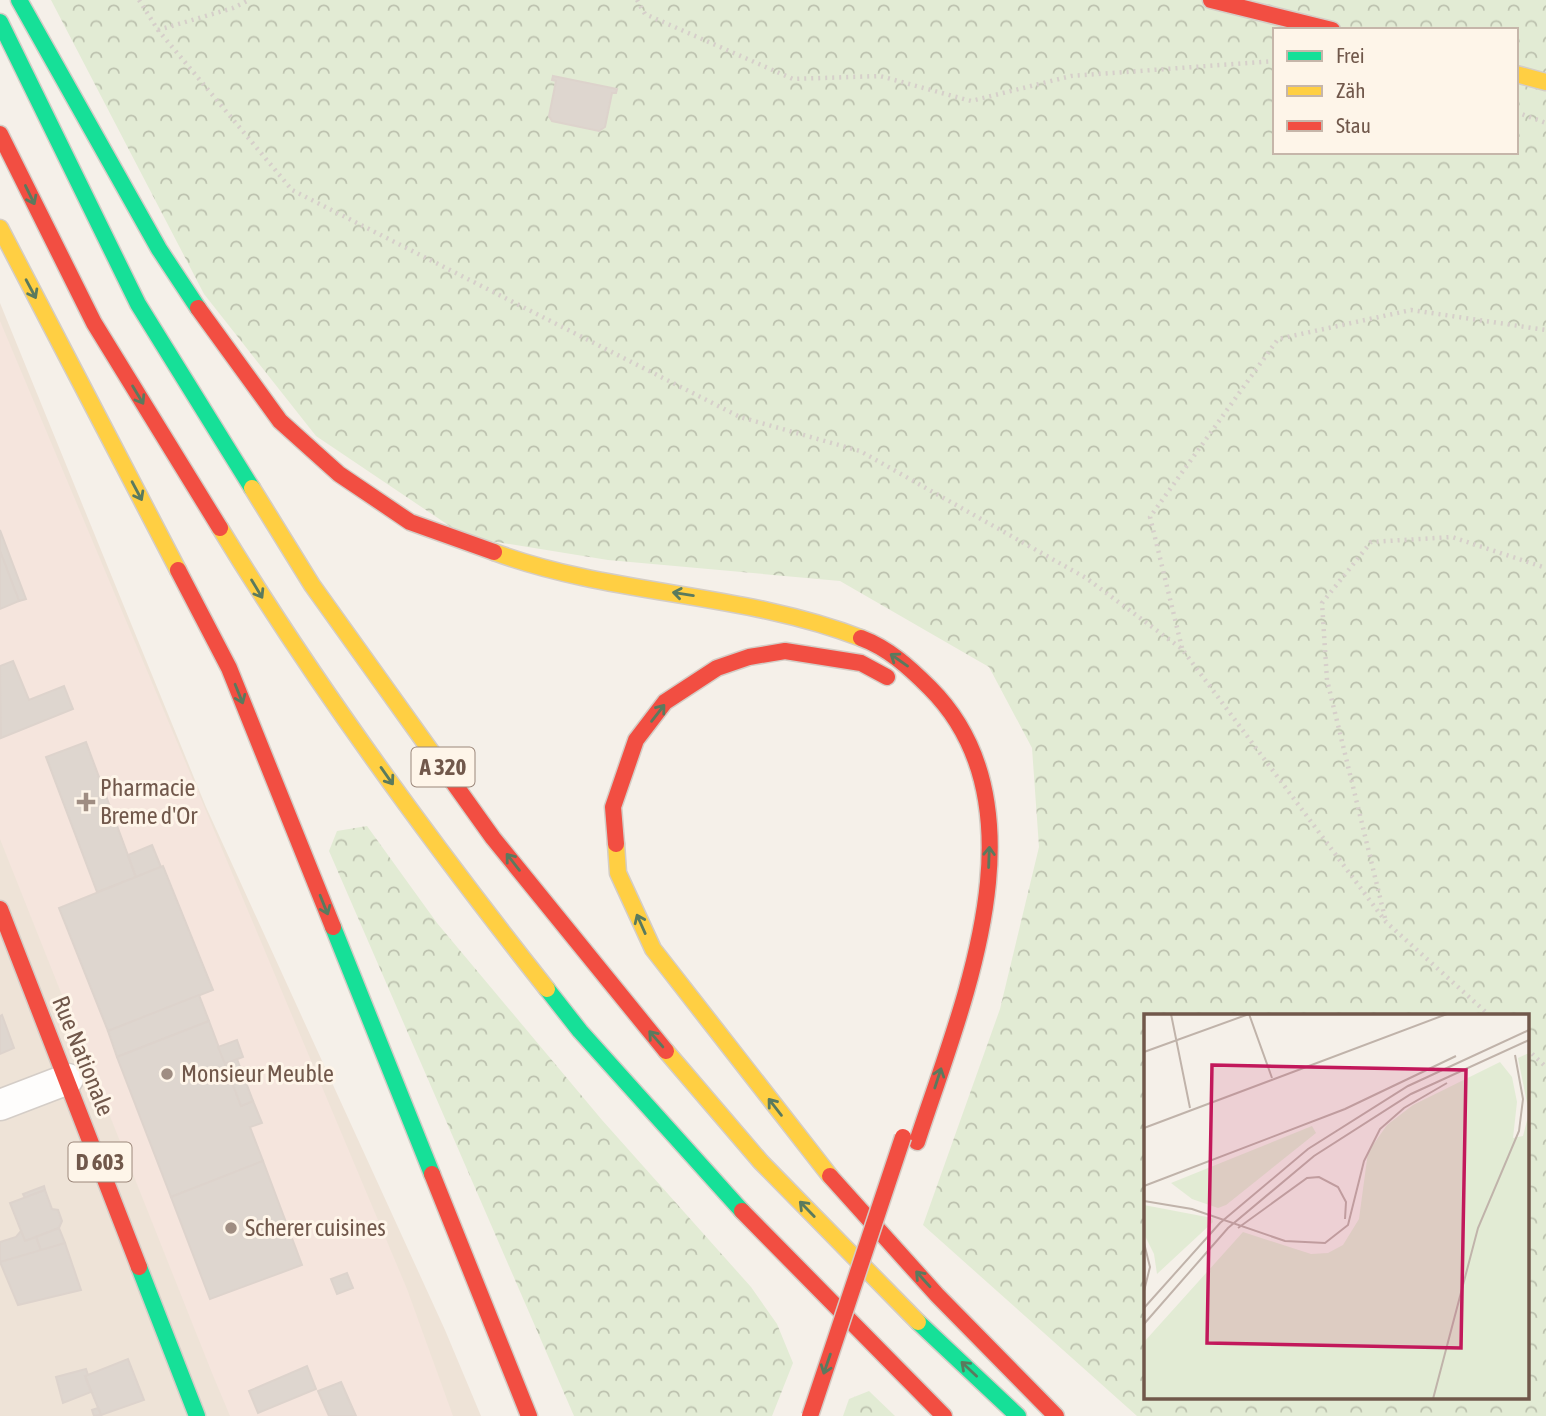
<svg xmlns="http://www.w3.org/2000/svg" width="1546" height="1416" font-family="'Asap Condensed',sans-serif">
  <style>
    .residential { fill: #eee3d7 }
    .commercial { fill: #f5e5dd }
    .forest { fill: url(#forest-crowns); fill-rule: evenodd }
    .building { fill: #ded6cf; stroke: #ddd3cc; stroke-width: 2 }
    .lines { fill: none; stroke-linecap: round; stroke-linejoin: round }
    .street-casing { stroke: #d4cdc7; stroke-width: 33 }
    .fast-casing { stroke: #d4cdc6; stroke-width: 19 }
    .slow-casing { stroke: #d4cdc6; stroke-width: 19 }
    .jam-casing { stroke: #d4cdc6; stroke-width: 19 }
    .path { stroke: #d6cfca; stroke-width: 4.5; stroke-dasharray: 2 5; stroke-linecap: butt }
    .street { stroke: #fefdfc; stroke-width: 30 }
    .fast { stroke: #16e098; stroke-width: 16 }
    .slow { stroke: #ffcf43; stroke-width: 16 }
    .jam { stroke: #f24e42; stroke-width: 16 }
    .jam-bridge-casing { stroke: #d4cbc5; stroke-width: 19; stroke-linecap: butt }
    .jam-bridge { stroke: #f24e42; stroke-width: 16 }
    .oneway { stroke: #5a7a5e }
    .poi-dot { fill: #9f8d82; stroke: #fef5e9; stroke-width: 2.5 }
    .labels { text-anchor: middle; stroke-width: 6; stroke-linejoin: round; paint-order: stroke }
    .shield { fill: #fef5e9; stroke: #9b877a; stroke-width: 2 }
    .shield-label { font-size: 23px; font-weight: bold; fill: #71584b }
    .poi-label { font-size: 24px; fill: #71584b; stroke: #fef5e9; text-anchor: start }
    .street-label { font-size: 24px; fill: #71584b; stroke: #fef5e9 }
    .inset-road { fill: none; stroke: #c0b3aa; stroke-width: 2 }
    .view { fill: #c2185b; fill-opacity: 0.15; stroke: #c2185b; stroke-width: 3.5 }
    .inset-edge { fill: none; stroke: #71584b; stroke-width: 3.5 }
  </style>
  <defs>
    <pattern id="forest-crowns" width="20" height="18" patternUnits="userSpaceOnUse" patternTransform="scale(1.75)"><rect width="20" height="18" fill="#e2ebd4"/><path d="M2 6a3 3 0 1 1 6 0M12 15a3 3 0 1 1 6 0" fill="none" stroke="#bcc1ae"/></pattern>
  </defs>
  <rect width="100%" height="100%" fill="#f5f0e9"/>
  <polygon class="residential" points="0,303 206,807 445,1330 481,1416 0,1416"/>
  <polygon class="commercial" points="0,321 407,1289 453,1416 230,1416 212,1373 0,839"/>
  <g class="forest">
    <path d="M 51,0 L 1546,0 L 1546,1416 L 1137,1416 L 923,1225 L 1000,1009 L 1039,847 L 1032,748 L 989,667 L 840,581 L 608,560 L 466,537 L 316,436 L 204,294 ZM 1275,30 L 1516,30 L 1516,152 L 1275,152 ZM 1145,1015 L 1527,1015 L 1527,1397 L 1145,1397 Z"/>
    <polygon points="367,826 437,923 602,1120 751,1287 777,1324 793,1363 772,1416 574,1416 329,851 337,831"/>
    <polygon points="869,1391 895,1416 843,1416 849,1399"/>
  </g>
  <g class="building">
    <polygon points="553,76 617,89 616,93 612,93 605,127 599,131 552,121 549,116 556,81 552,80"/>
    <polygon points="0,530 26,599 19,601 0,551"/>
    <polygon points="0,551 19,601 0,609"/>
    <polygon points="13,661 29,700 64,686 73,709 1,738 0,666"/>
    <polygon points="86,742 136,877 97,892 46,757"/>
    <polygon points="152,845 161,867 136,877 128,855"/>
    <polygon points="163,866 213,990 108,1031 59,908"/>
    <polygon points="199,995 209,1021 117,1057 108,1031"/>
    <polygon points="2,1015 14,1048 0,1054 0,1016"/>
    <polygon points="209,1021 241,1106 253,1101 262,1123 250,1127 263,1161 171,1197 117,1057"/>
    <polygon points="237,1040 243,1057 225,1064 218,1047"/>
    <polygon points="237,1059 253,1101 241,1106 225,1064"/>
    <polygon points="263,1161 302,1265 210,1299 171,1197"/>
    <polygon points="44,1186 45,1190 25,1198 23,1194"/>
    <polygon points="45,1190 52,1209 58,1210 62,1221 59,1228 25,1241 10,1203"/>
    <polygon points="59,1228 65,1243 41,1251 36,1237"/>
    <polygon points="21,1231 25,1241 36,1237 41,1251 0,1262 0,1242 16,1237"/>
    <polygon points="65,1243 81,1290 18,1305 0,1262"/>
    <polygon points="347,1273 353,1288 337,1294 331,1279"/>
    <polygon points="128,1359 144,1400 101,1415 85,1376"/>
    <polygon points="307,1366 316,1389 258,1413 249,1391"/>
    <polygon points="86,1369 88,1375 85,1376 91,1392 63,1403 56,1377"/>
    <polygon points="341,1382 356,1416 329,1416 318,1391"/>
    <polygon points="98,1408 101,1415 94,1416 92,1410"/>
  </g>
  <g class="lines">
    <defs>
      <polyline id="street" points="0,1105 68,1079"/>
      <g id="fast">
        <polyline points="19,0 159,249 198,308"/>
        <polyline points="0,22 138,304 252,488"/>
        <polyline points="333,927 432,1174"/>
        <polyline points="547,989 580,1031 742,1211"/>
        <polyline points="139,1267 197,1416"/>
        <polyline points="918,1322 1018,1416"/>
      </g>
      <g id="slow">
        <polyline points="1516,74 1546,82"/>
        <polyline points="0,228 178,570"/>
        <polyline points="252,488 312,585 453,782"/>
        <path d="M 220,528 C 318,689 430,841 547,989"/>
        <path d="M 494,552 C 612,596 743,592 861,638"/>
        <polyline points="616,844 618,873 653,949 830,1176"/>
        <polyline points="666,1051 761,1162 918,1322"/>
      </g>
      <g id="jam">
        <polyline points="1211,0 1332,30"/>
        <polyline points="0,134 94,323 220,528"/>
        <polyline points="198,308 280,421 339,474 410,522 494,552"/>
        <polyline points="178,570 229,668 333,927"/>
        <path d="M 861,638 C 888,648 909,667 930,688 C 1049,807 961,1007 917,1142"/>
        <polyline points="453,782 493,838 666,1051"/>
        <polyline points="616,844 613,807 636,740 665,702 717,668 749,657 785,651 861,663 887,677"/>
        <polyline points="0,909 139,1267"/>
        <polyline points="432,1174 529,1416"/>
        <polyline points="830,1176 937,1295 1056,1416"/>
        <polyline points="742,1211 944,1416"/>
      </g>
    </defs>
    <use href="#street" class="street-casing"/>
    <use href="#fast" class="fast-casing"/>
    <use href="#slow" class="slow-casing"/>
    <use href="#jam" class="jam-casing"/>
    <g class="path">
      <polyline points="139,0 158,30 292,190 740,417 860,451 1086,578 1182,649 1386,922 1489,1015"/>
      <polyline points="637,0 645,14 793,79 880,76 971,101 1071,76 1275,61"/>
      <polyline points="158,30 233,8 249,0"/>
      <polyline points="1516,112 1546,123"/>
      <polyline points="1182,648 1150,517 1278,339 1411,310 1546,330"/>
      <polyline points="1385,918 1327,680 1322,603 1371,542 1452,537 1546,568"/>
      <polyline points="1527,1049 1546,1067"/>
    </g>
    <use href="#street" class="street"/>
    <use href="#fast" class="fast"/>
    <use href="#slow" class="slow"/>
    <use href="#jam" class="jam"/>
    <defs>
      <polyline id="jam-bridge" points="810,1416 903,1137"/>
    </defs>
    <use href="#jam-bridge" class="jam-bridge-casing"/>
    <use href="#jam-bridge" class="jam-bridge"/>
  </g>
  <defs><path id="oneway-shaft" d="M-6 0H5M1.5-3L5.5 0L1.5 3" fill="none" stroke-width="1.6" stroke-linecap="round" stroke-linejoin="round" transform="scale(1.75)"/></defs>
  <g class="oneway">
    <use href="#oneway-shaft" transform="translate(30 195) rotate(64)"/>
    <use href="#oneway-shaft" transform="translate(31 289) rotate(62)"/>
    <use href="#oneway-shaft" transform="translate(138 395) rotate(59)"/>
    <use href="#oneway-shaft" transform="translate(137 491) rotate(62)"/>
    <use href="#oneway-shaft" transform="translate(257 589) rotate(59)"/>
    <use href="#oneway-shaft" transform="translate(683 594) rotate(-171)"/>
    <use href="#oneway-shaft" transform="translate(899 660) rotate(-145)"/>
    <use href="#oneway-shaft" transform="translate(239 694) rotate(68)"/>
    <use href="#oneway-shaft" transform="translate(658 713) rotate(-52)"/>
    <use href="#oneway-shaft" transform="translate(387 776) rotate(55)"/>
    <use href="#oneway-shaft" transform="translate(989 857) rotate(-88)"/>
    <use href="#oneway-shaft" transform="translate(513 862) rotate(-128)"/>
    <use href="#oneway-shaft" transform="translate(324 905) rotate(68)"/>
    <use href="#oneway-shaft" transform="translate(641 924) rotate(-114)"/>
    <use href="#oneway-shaft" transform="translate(656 1039) rotate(-131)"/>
    <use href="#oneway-shaft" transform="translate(938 1078) rotate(-72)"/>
    <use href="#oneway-shaft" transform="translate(775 1107) rotate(-128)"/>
    <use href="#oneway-shaft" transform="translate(807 1209) rotate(-134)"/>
    <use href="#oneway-shaft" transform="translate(923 1279) rotate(-132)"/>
    <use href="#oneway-shaft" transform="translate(827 1364) rotate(109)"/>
    <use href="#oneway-shaft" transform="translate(969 1369) rotate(-137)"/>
  </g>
  <g class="poi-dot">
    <path d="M82.5 791.5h7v7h7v7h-7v7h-7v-7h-7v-7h7z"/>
    <circle cx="167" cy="1074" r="7"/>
    <circle cx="231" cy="1228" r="7"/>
  </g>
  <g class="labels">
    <g class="shield">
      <rect x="411.5" y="747.5" width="63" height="39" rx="5"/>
      <rect x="68.5" y="1142.5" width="63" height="39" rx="5"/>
    </g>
    <g class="shield-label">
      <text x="443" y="775">A 320</text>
      <text x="100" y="1170">D 603</text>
    </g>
    <g class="poi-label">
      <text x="100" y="796">Pharmacie<tspan x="100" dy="28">Breme d'Or</tspan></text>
      <text x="181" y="1082">Monsieur Meuble</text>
      <text x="245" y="1236">Scherer cuisines</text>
    </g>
    <g class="street-label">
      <text transform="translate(83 1056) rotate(68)" y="8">Rue Nationale</text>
    </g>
  </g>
  <g transform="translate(1144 1014)">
    <rect width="385" height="385" fill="#f5f0e9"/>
    <path d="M 385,39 L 385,385 L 0,385 L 0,328 L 99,218 L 167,240 L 184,239 L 199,231 L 215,205 L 224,138 L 243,111 L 269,91 L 356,48 L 368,63 L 373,88 L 369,124 L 379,122 L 385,99 L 374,44 ZM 168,112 L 172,119 L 82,191 L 74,194 L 48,185 L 27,169 ZM 0,191 L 68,204 L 69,208 L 13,260 L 10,240 L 0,220 Z" fill="#e2ebd4"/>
    <path class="inset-road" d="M 27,0 L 46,94M 105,0 L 128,64M 0,38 L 105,0M 0,114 L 303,0M 0,172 L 201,95 L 312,42M 0,187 L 48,195 L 141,227 L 181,229 L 204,211 L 220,147 L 236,115 L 260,94 L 303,69M 94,214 L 163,164 L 175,163 L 194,173 L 202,188 L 201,205M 0,229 L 6,253 L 0,277M 0,294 L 76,209 L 164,135 L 264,72 L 385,16M 0,310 L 84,214 L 170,142 L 267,80 L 385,26M 289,385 L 334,214 L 375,117 L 379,85 L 371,41"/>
    <path class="view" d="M 68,51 L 322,56 L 317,334 L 63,329 Z"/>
    <rect width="385" height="385" class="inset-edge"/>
  </g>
  <rect x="1273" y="28" width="245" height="126" fill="#fef5e9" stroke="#c6b6aa" stroke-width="2"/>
  <rect x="1287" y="51" width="35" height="10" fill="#16e098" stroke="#c6b6aa" stroke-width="2"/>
  <text x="1336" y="63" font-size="21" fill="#71584b">Frei</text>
  <rect x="1287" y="86" width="35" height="10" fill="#ffcf43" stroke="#c6b6aa" stroke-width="2"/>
  <text x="1336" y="98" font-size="21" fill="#71584b">Zäh</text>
  <rect x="1287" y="121" width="35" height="10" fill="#f24e42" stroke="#c6b6aa" stroke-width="2"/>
  <text x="1336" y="133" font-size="21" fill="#71584b">Stau</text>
</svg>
